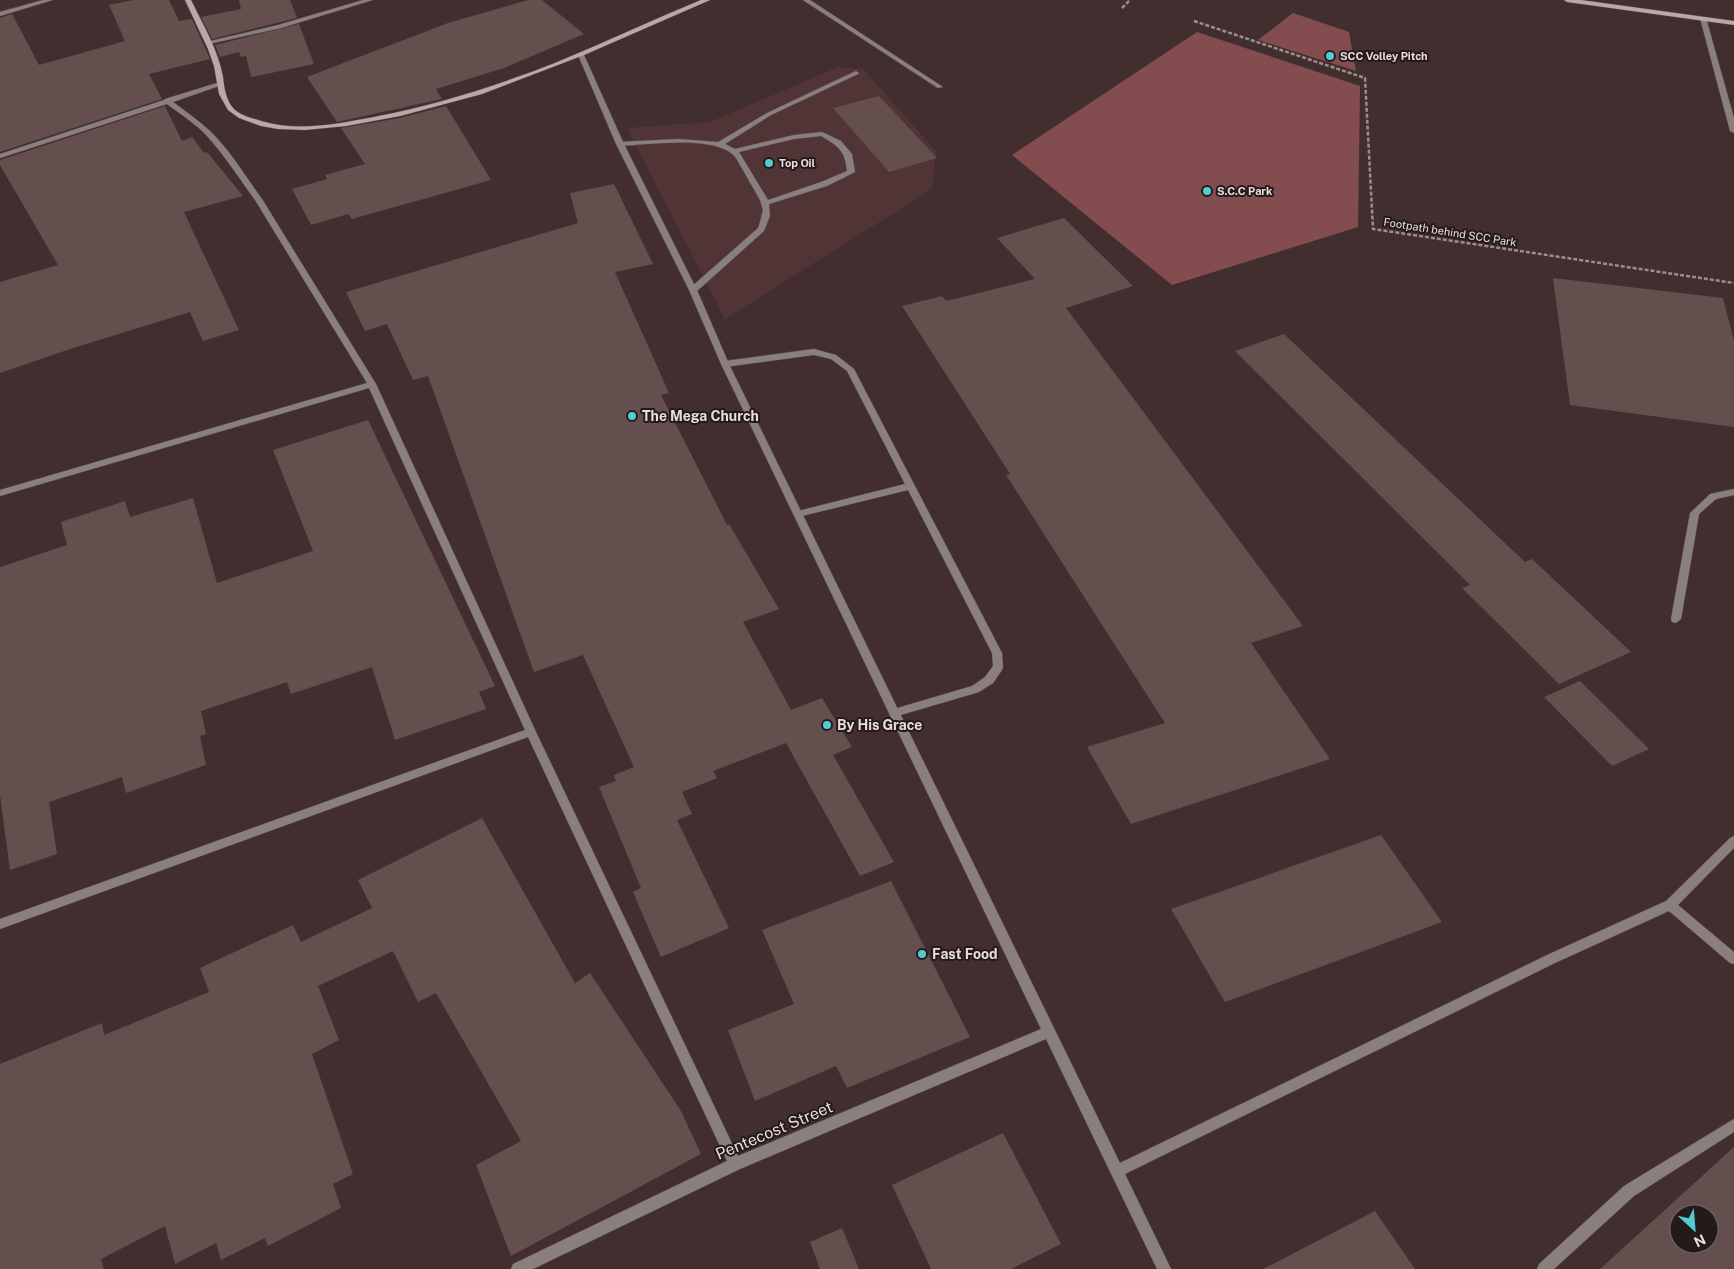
<svg xmlns="http://www.w3.org/2000/svg" width="1734" height="1269" font-family="'Public Sans',sans-serif">
  <style>
    .built { fill: #513536 }
    .green { fill: #834d50 }
    .building { fill: #654e4e; fill-rule: evenodd }
    .lines { fill: none; stroke-linecap: round; stroke-linejoin: round }
    .lane-casing { stroke: #5e4a4b; stroke-width: 1 }
    .street-casing { stroke: #5e4a4b; stroke-width: 1 }
    .secondary-casing { stroke: #5e4a4b; stroke-width: 1 }
    .path { stroke: #9e8d8d; stroke-width: 2.5; stroke-dasharray: 4 2; stroke-linecap: butt }
    .lane { fill: #8a7f7f; fill-rule: evenodd }
    .street { fill: #8a7f7f; fill-rule: evenodd }
    .secondary { fill: #baa8a8; fill-rule: evenodd }
    .poi-dot { fill: #52cdcf; stroke: #231a1a; stroke-width: 2 }
    .labels { text-anchor: middle; stroke-width: 4; stroke-linejoin: round; paint-order: stroke }
    .far-poi-label { font-size: 11px; font-weight: bold; fill: #ebdddd; stroke: #231a1a; text-anchor: start }
    .far-street-label { font-size: 11px; fill: #ebdddd; stroke: #231a1a }
    .poi-label { font-size: 14px; font-weight: bold; fill: #ebdddd; stroke: #231a1a; text-anchor: start }
    .near-street-label { font-size: 16px; fill: #ebdddd; stroke: #231a1a }
  </style>
  <rect width="100%" height="100%" fill="#432e2f"/>
  <polygon class="built" points="838,67 863,69 936,151 932,189 725,319 627,128 710,122"/>
  <g class="green">
    <polygon points="1293,13 1349,32 1356,71 1258,40"/>
    <polygon points="1197,32 1360,86 1358,227 1172,285 1012,155"/>
  </g>
  <g class="building">
    <polygon points="133,0 169,0 179,21 192,19 210,59 149,74 162,99 0,152 0,18 12,14 39,65 125,41 109,5"/>
    <polygon points="239,0 290,0 297,18 212,39 201,17 241,9"/>
    <polygon points="528,0 542,0 584,34 504,68 436,89 442,99 346,120 337,122 307,77 448,23"/>
    <polygon points="299,24 314,64 251,77 246,56 241,57 239,52 220,57 215,45"/>
    <polygon points="879,96 937,158 889,172 833,108"/>
    <polygon points="165,106 182,141 192,137 204,153 207,152 243,196 184,212 239,330 203,341 190,312 70,349 0,373 0,282 58,265 0,165 0,160"/>
    <polygon points="446,106 491,180 352,219 348,214 311,225 292,189 327,179 325,175 365,164 341,128 400,118"/>
    <polygon points="614,184 653,264 615,272 669,393 661,395 727,525 729,524 779,609 743,622 791,710 822,698 852,747 833,755 894,862 860,876 786,743 713,771 717,778 682,792 692,814 677,820 729,928 661,957 633,892 641,888 599,787 616,781 614,775 634,767 583,655 534,672 428,376 413,380 387,324 365,331 346,292 578,223 570,193"/>
    <polygon points="1064,218 1133,286 1066,308 1303,626 1251,643 1330,759 1131,824 1087,747 1165,723 1006,475 1010,474 902,306 942,296 946,301 1035,279 997,238"/>
    <polygon points="1553,278 1723,298 1734,341 1734,427 1570,405"/>
    <polygon points="1284,334 1525,562 1532,559 1631,652 1559,684 1462,588 1470,585 1235,351"/>
    <polygon points="368,420 495,686 479,692 486,709 395,740 372,667 291,694 287,682 201,711 206,734 200,736 206,765 126,793 122,777 49,802 57,854 10,870 0,795 0,567 67,545 61,522 125,501 130,517 193,498 217,583 313,551 273,450"/>
    <polygon points="1580,681 1649,749 1612,766 1544,697"/>
    <polygon points="482,818 575,983 590,973 681,1111 701,1154 511,1256 476,1165 521,1141 436,993 418,1002 393,951 318,986 339,1040 312,1054 353,1174 333,1184 341,1208 268,1246 265,1238 221,1260 216,1243 175,1264 165,1226 101,1259 104,1269 0,1269 0,1064 102,1023 104,1035 209,992 200,968 293,925 301,942 372,908 358,880"/>
    <polygon points="1381,835 1442,922 1225,1002 1171,909"/>
    <polygon points="891,881 970,1037 847,1088 836,1066 755,1101 728,1030 794,1004 762,930"/>
    <polygon points="1003,1133 1061,1244 1011,1269 931,1269 892,1185"/>
    <path d="M 1734,1147 L 1734,1269 L 1600,1269 ZM 1679,1214 L 1709,1214 L 1709,1244 L 1679,1244 Z"/>
    <polygon points="1375,1211 1415,1269 1263,1269"/>
    <polygon points="842,1228 859,1269 820,1269 810,1242"/>
  </g>
  <g class="lines">
    <defs>
      <g id="lane">
        <polygon points="803,0 810,0 943,87 938,88"/>
        <path d="M 856,71 L 859,73 L 858,74 L 771,115 L 725,144 L 735,149 L 794,135 L 822,132 L 841,141 L 852,154 L 855,172 L 827,186 L 769,204 L 770,216 L 764,231 L 696,292 L 690,292 L 690,288 L 758,228 L 760,222 L 763,210 L 760,200 L 736,158 C 718,134 648,145 620,146 L 617,146 L 617,142 L 679,139 L 718,142 L 767,113 ZM 821,136 C 838,146 845,150 847,171 L 821,182 L 768,200 L 739,152 L 794,139 Z"/>
        <polygon points="814,349 836,355 854,369 1002,653 1003,667 1002,670 993,683 979,692 894,717 890,716 889,713 890,710 894,709 972,686 985,677 993,666 992,653 908,490 798,517 793,514 798,511 905,484 847,371 831,359 814,355 725,367 721,364 725,361"/>
        <polygon points="1734,489 1734,495 1716,499 1699,514 1681,619 1676,623 1672,622 1671,619 1690,513 1710,494"/>
        <polygon points="1734,1119 1734,1132 1634,1196 1554,1269 1537,1269 1539,1264 1624,1186"/>
      </g>
      <g id="street">
        <polygon points="43,0 53,0 0,16 0,12"/>
        <polygon points="363,0 373,0 281,28 209,44 206,42 278,25"/>
        <polygon points="1701,17 1706,18 1734,118 1734,133 1730,131 1700,18"/>
        <path d="M 581,53 L 584,55 L 624,144 L 697,290 L 729,364 L 1120,1163 L 1547,955 L 1666,901 L 1730,838 L 1734,836 L 1734,848 L 1678,905 L 1734,952 L 1734,964 L 1730,963 L 1669,911 L 1555,963 L 1125,1174 L 1171,1269 L 1157,1269 L 1046,1039 L 740,1169 L 533,1269 L 511,1269 L 513,1264 L 727,1161 L 528,737 L 0,929 L 0,919 L 525,730 L 369,388 L 0,496 L 0,490 L 367,383 L 255,200 C 239,178 225,156 207,136 C 196,124 180,114 167,104 L 0,158 L 0,154 L 164,100 L 165,99 L 220,82 L 222,83 L 222,85 L 173,102 C 185,111 198,120 210,131 C 230,150 245,176 262,199 L 376,384 L 536,732 L 738,1156 L 1041,1029 L 721,364 L 689,290 L 616,144 L 578,55 Z"/>
      </g>
      <g id="secondary">
        <path d="M 185,0 L 191,0 C 203,25 218,49 223,77 C 224,87 226,101 234,109 C 241,116 252,118 261,121 C 298,132 337,124 374,117 C 436,105 496,86 555,63 C 604,43 652,20 701,0 L 710,0 L 584,55 L 482,94 L 400,116 L 346,126 L 305,130 L 278,129 L 261,126 L 239,118 L 228,110 L 219,94 L 214,66 L 208,49 Z"/>
        <polygon points="1564,0 1581,0 1734,21 1734,25 1567,2"/>
      </g>
    </defs>
    <use href="#lane" class="lane-casing"/>
    <use href="#street" class="street-casing"/>
    <use href="#secondary" class="secondary-casing"/>
    <g class="path">
      <polyline points="1122,8 1130,0"/>
      <polyline points="1194,21 1365,78 1373,229 1734,283"/>
    </g>
    <use href="#lane" class="lane"/>
    <use href="#street" class="street"/>
    <use href="#secondary" class="secondary"/>
  </g>
  <g class="poi-dot">
    <circle cx="1330" cy="56" r="5"/>
    <circle cx="769" cy="163" r="5"/>
    <circle cx="1207" cy="191" r="5"/>
    <circle cx="632" cy="416" r="5"/>
    <circle cx="827" cy="725" r="5"/>
    <circle cx="922" cy="954" r="5"/>
  </g>
  <g class="labels">
    <g class="far-poi-label">
      <text x="1340" y="60">SCC Volley Pitch</text>
      <text x="779" y="167">Top Oil</text>
      <text x="1217" y="195">S.C.C Park</text>
    </g>
    <g class="far-street-label">
      <text transform="translate(1450 232) rotate(9)" y="4">Footpath behind SCC Park</text>
    </g>
    <g class="poi-label">
      <text x="642" y="421">The Mega Church</text>
      <text x="837" y="730">By His Grace</text>
      <text x="932" y="959">Fast Food</text>
    </g>
    <g class="near-street-label">
      <text transform="translate(774 1130) rotate(-23)" y="6">Pentecost Street</text>
    </g>
  </g>
  <g transform="translate(1694 1229) rotate(154)"><circle r="24" fill="#231a1a" stroke="#736868"/>
  <path d="M0-4L9 19L0 12L-9 19Z" fill="#52cdcf"/>
  <text y="-8" font-size="14" font-weight="bold" text-anchor="middle" fill="#ebdddd">N</text>
  </g>
</svg>
